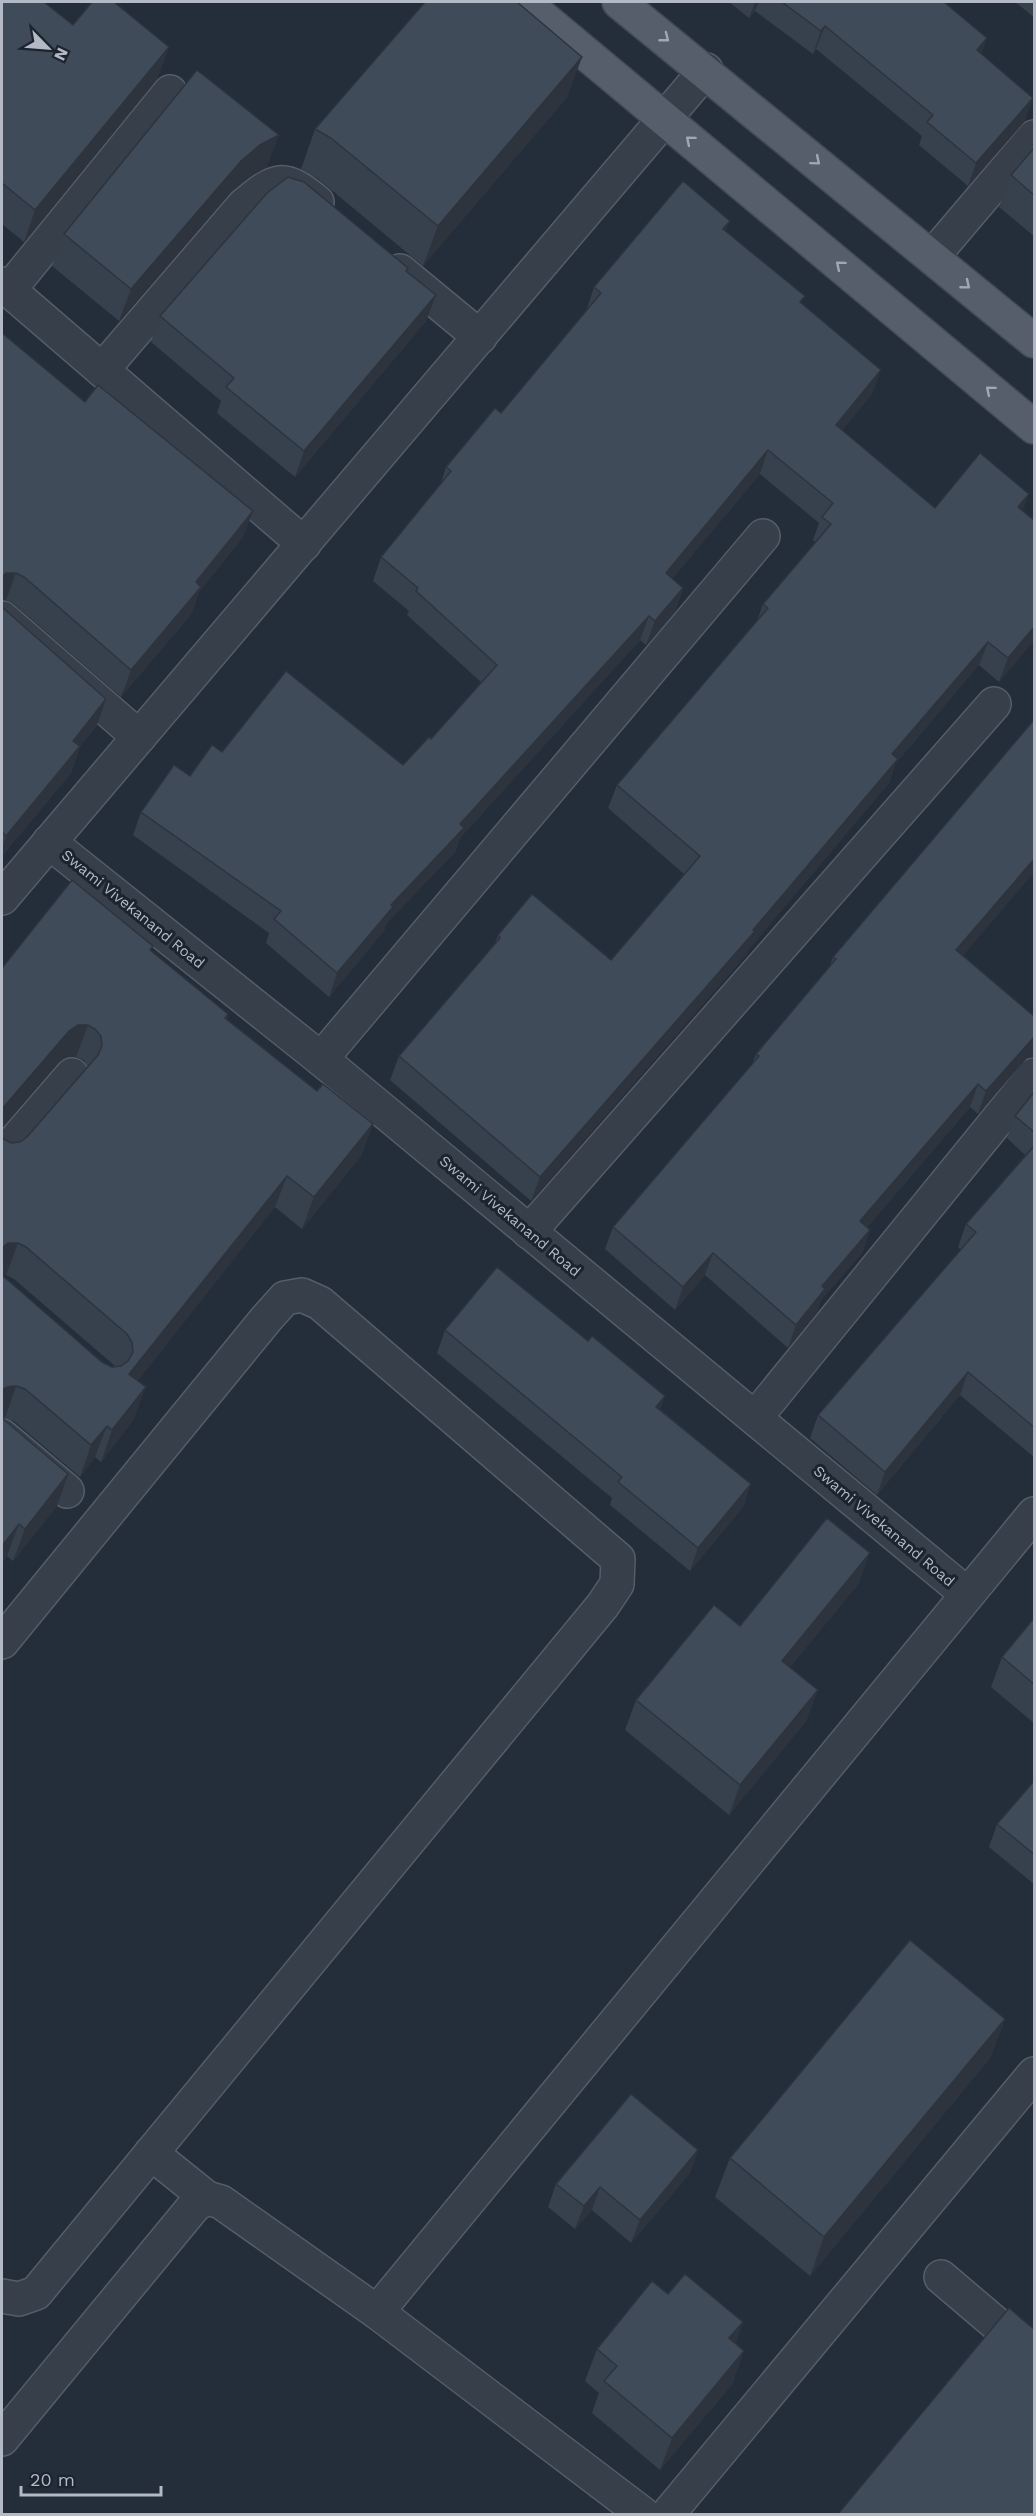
<svg xmlns="http://www.w3.org/2000/svg" width="1036" height="2516" font-family="'Work Sans',sans-serif">
  <style>
    .lines { fill: none; stroke-linecap: round; stroke-linejoin: round }
    .minor-casing { stroke: #555d68; stroke-width: 36 }
    .major-casing { stroke: #404853; stroke-width: 36 }
    .minor { stroke: #373f4a; stroke-width: 33 }
    .major { stroke: #555e6a; stroke-width: 33 }
    .wall { fill: #37404d }
    .shaded-wall { fill: #2d343e }
    .building { fill: #404b59; stroke: #2d343e; stroke-width: 1.5 }
    .oneway { stroke: #a0a8b4 }
    .labels { text-anchor: middle; stroke-width: 6; stroke-linejoin: round; paint-order: stroke }
    .street-label { font-size: 15px; fill: #b3bac6; stroke: #1c242f }
  </style>
  <rect width="100%" height="100%" fill="#242d3a"/>
  <g class="lines">
    <defs>
      <g id="minor">
        <polyline points="932,257 1034,137"/>
        <polyline points="400,271 480,337"/>
        <polyline points="2,284 304,544"/>
        <polyline points="9,290 170,92"/>
        <path d="M 102,370 L 244,205 C 276,179 282,173 317,202"/>
        <polyline points="2,618 139,737"/>
        <polyline points="49,842 321,1059 967,1594"/>
        <polyline points="2,898 706,70"/>
        <polyline points="321,1059 763,536"/>
        <polyline points="2,1156 72,1075"/>
        <polyline points="529,1232 994,704"/>
        <polyline points="755,1418 1034,1075"/>
        <polyline points="2,1436 67,1491"/>
        <polyline points="2,1642 267,1318 285,1298 302,1295 320,1303 618,1559 617,1584 603,1605 36,2293 19,2299 2,2296"/>
        <polyline points="151,2153 207,2198"/>
        <polyline points="941,2277 1034,2356"/>
        <polyline points="377,2312 1034,1514"/>
        <polyline points="2,2439 195,2205 207,2198 221,2202 377,2312 643,2514"/>
        <polyline points="668,2514 1034,2074"/>
      </g>
      <g id="major">
        <polyline points="524,2 1034,427"/>
        <polyline points="619,2 1034,341"/>
      </g>
    </defs>
    <use href="#minor" class="minor-casing"/>
    <use href="#major" class="major-casing"/>
    <use href="#minor" class="minor"/>
    <use href="#major" class="major"/>
  </g>
  <g class="wall">
    <polygon points="2,2 73,25 169,47 157,79 24,242 2,224"/>
    <polygon points="729,2 944,2 981,54 1025,121 968,186 919,145 922,136 816,49 813,54 755,11 749,18"/>
    <polygon points="1015,2 1035,2 1035,18"/>
    <polygon points="568,96 423,266 317,178 301,169 315,129"/>
    <polygon points="1035,147 1035,237 999,207 1011,175"/>
    <polygon points="267,167 249,177 230,193 119,321 52,266 64,234"/>
    <polygon points="726,232 802,304 872,394 842,430 935,508 1023,511 1035,521 1035,639 999,682 979,665 896,763 889,783 749,949 746,955 531,1201 390,1080 399,1056 494,946 498,935 611,960 684,874 608,808 617,785 757,621 763,604 815,542 813,540 819,523 760,474 672,579 683,588 675,612 646,645 640,640 460,838 455,852 386,924 384,931 329,997 266,943 269,933 133,835 141,812 222,752 403,765 431,739 482,683 407,615 409,611 373,581 381,557 441,483 446,467 501,413 586,312 594,287"/>
    <polygon points="407,272 436,295 426,321 295,477 217,413 221,401 151,342 160,316"/>
    <polygon points="2,333 243,537 199,592 192,613 121,697 14,604 6,600 2,600"/>
    <polygon points="2,607 97,725 80,746 71,773 2,856"/>
    <polygon points="1035,722 1035,873 1034,872 963,955 1035,1017 1035,1057 1027,1058 978,1114 970,1107 867,1227 870,1230 862,1253 821,1300 817,1312 788,1348 705,1275 675,1310 605,1249 613,1227 752,1064 756,1054 829,968 833,957"/>
    <polygon points="151,951 228,1014 227,1019 317,1091 373,1124 361,1156 302,1229 275,1207 138,1380 134,1419 101,1462 95,1457 80,1477 14,1421 5,1418 2,1418 2,1275 102,1362 112,1367 115,1366 14,1279 6,1275 11,1143 20,1142 27,1137 88,1067 84,1060 76,1057 66,1057 58,1063 2,968"/>
    <polygon points="1035,1091 1035,1458 960,1395 877,1495 810,1438 818,1415 961,1250 958,1247 966,1224 1025,1155 1007,1138 1015,1116"/>
    <polygon points="445,1330 588,1341 665,1396 660,1409 751,1484 743,1507 690,1571 610,1505 612,1498 437,1353"/>
    <polygon points="2,1418 68,1474 57,1506 13,1561 7,1556 2,1563"/>
    <polygon points="859,1583 790,1667 807,1720 729,1815 625,1730 636,1700 740,1626"/>
    <polygon points="1035,1617 1035,1724 991,1687 1002,1657"/>
    <polygon points="1035,1780 1035,1885 989,1847 997,1824"/>
    <polygon points="1005,2019 990,2058 810,2276 715,2197 730,2158"/>
    <polygon points="698,2150 690,2173 631,2243 592,2210 575,2229 548,2207 556,2184"/>
    <polygon points="668,2294 743,2322 735,2344 733,2383 660,2470 592,2413 599,2393 585,2381 597,2349"/>
  </g>
  <g class="shaded-wall">
    <polygon points="755,2 759,2 755,11 749,18"/>
    <polygon points="825,26 816,49 813,54 821,31"/>
    <polygon points="987,38 979,61 977,50"/>
    <polygon points="169,47 157,79 24,242 35,210"/>
    <polygon points="582,57 568,96 423,266 438,226"/>
    <polygon points="1033,98 1025,121 968,186 976,163"/>
    <polygon points="279,135 267,167 249,177 230,193 119,321 131,289 241,161 260,145"/>
    <polygon points="730,221 721,245 723,229"/>
    <polygon points="436,295 426,321 295,477 304,451"/>
    <polygon points="881,370 872,394 827,449 836,425"/>
    <polygon points="768,450 760,474 657,597 666,573"/>
    <polygon points="1029,494 1020,518 1018,507"/>
    <polygon points="253,511 243,537 199,592 192,613 121,697 131,670 196,582"/>
    <polygon points="6,573 16,573 6,600 2,600 2,577"/>
    <polygon points="683,588 675,612 646,645 655,621"/>
    <polygon points="649,616 640,640 460,838 455,852 386,924 384,931 329,997 337,973 391,905 460,824"/>
    <polygon points="1035,626 1035,639 999,682 1008,658"/>
    <polygon points="988,642 979,665 896,763 889,783 749,949 746,955 531,1201 540,1177 753,930 892,754"/>
    <polygon points="106,699 97,725 80,746 71,773 2,856 2,848 6,836 73,741"/>
    <polygon points="1035,858 1034,872 948,973 956,950"/>
    <polygon points="78,1025 88,1025 76,1057 66,1057 58,1063 2,1128 2,1109 69,1031"/>
    <polygon points="1035,1036 1035,1057 1027,1058 978,1114 986,1091"/>
    <polygon points="978,1084 970,1107 852,1244 860,1221"/>
    <polygon points="373,1124 361,1156 302,1229 314,1197"/>
    <polygon points="287,1176 275,1207 118,1406 129,1374"/>
    <polygon points="870,1230 862,1253 821,1300 817,1312 788,1348 796,1325 822,1286"/>
    <polygon points="8,1243 18,1243 6,1275 2,1275 2,1248"/>
    <polygon points="713,1253 705,1275 675,1310 683,1287"/>
    <polygon points="968,1372 960,1395 877,1495 885,1472"/>
    <polygon points="16,1386 5,1418 2,1418 2,1390 7,1387"/>
    <polygon points="146,1387 134,1419 101,1462 112,1430"/>
    <polygon points="665,1396 656,1419 656,1407"/>
    <polygon points="107,1426 95,1457 80,1477 91,1445"/>
    <polygon points="68,1474 57,1506 13,1561 25,1529"/>
    <polygon points="751,1484 743,1507 690,1571 698,1548"/>
    <polygon points="19,1524 7,1556 2,1563 2,1546"/>
    <polygon points="870,1553 859,1583 771,1691 782,1661"/>
    <polygon points="818,1690 807,1720 729,1815 740,1785"/>
    <polygon points="1005,2019 990,2058 810,2276 824,2237"/>
    <polygon points="698,2150 690,2173 631,2243 640,2220"/>
    <polygon points="600,2187 592,2210 575,2229 584,2206"/>
    <polygon points="743,2322 732,2354 729,2338"/>
    <polygon points="744,2351 733,2383 660,2470 672,2438"/>
  </g>
  <g class="building">
    <polygon points="2,2 44,2 73,25 92,2 114,2 169,47 35,210 2,183"/>
    <polygon points="425,2 517,2 582,57 438,226 331,138 315,129"/>
    <polygon points="782,2 944,2 987,38 977,50 1033,98 976,163 927,122 933,115 825,26 821,31"/>
    <polygon points="197,70 279,135 260,145 241,161 131,289 64,234"/>
    <polygon points="1035,147 1035,196 1011,175"/>
    <polygon points="288,177 304,182 408,268 406,271 436,295 304,451 226,387 234,378 160,316 267,193"/>
    <polygon points="683,181 730,221 723,229 805,296 800,302 881,370 836,425 935,508 980,453 1029,494 1018,507 1035,521 1035,626 1008,658 988,642 892,754 898,759 753,930 755,931 540,1177 399,1056 500,938 498,935 532,894 611,960 700,856 617,785 768,608 763,604 831,524 822,517 833,503 768,450 666,573 683,588 655,621 649,616 460,824 464,828 391,905 393,907 337,973 274,919 281,911 141,812 174,765 190,776 212,745 222,752 286,671 403,765 429,737 431,739 497,665 416,591 418,588 381,557 451,471 446,467 495,408 501,413 601,293 594,287"/>
    <polygon points="2,333 85,402 98,385 253,511 196,582 201,587 131,670 24,577 16,573 6,573 2,577"/>
    <polygon points="2,607 106,699 73,741 80,746 6,836 2,832"/>
    <polygon points="1033,721 1035,722 1035,858 956,950 1035,1017 1035,1036 986,1091 978,1084 860,1221 870,1230 822,1286 825,1289 796,1325 713,1253 683,1287 613,1227 759,1056 756,1054 836,959 833,957"/>
    <polygon points="72,880 153,946 150,950 228,1014 225,1018 317,1091 323,1084 373,1124 314,1197 287,1176 129,1374 146,1387 112,1430 107,1426 91,1445 25,1389 16,1386 7,1387 2,1390 2,1275 102,1362 112,1367 121,1366 128,1361 133,1352 132,1342 127,1334 26,1247 18,1243 8,1243 2,1248 2,1138 11,1143 20,1142 27,1137 98,1055 102,1046 101,1036 95,1029 88,1025 78,1025 69,1031 2,1109 2,968"/>
    <polygon points="1035,1091 1035,1133 1015,1116"/>
    <polygon points="1035,1145 1035,1428 968,1372 885,1472 818,1415 976,1232 966,1224"/>
    <polygon points="497,1267 588,1341 592,1336 665,1396 656,1407 751,1484 698,1548 618,1482 622,1477 445,1330"/>
    <polygon points="2,1418 68,1474 25,1529 19,1524 2,1546"/>
    <polygon points="827,1518 870,1553 782,1661 818,1690 740,1785 636,1700 714,1605 740,1626"/>
    <polygon points="1035,1617 1035,1685 1002,1657"/>
    <polygon points="1035,1780 1035,1855 997,1824"/>
    <polygon points="910,1940 1005,2019 824,2237 730,2158"/>
    <polygon points="631,2094 698,2150 640,2220 600,2187 584,2206 556,2184"/>
    <polygon points="685,2274 743,2322 729,2338 744,2351 672,2438 604,2381 617,2366 597,2349 652,2281 668,2294"/>
    <polygon points="1009,2308 1035,2330 1035,2514 838,2514"/>
  </g>
  <defs><path id="oneway-chevron" d="M-2-3.5L2.5 0L-2 3.5" fill="none" stroke-width="1.6" stroke-linecap="round" stroke-linejoin="round" transform="scale(1.5)"/></defs>
  <g class="oneway">
    <use href="#oneway-chevron" transform="translate(665 38) rotate(38)"/>
    <use href="#oneway-chevron" transform="translate(690 140) rotate(-140)"/>
    <use href="#oneway-chevron" transform="translate(816 161) rotate(40)"/>
    <use href="#oneway-chevron" transform="translate(840 265) rotate(-140)"/>
    <use href="#oneway-chevron" transform="translate(966 285) rotate(39)"/>
    <use href="#oneway-chevron" transform="translate(990 390) rotate(-140)"/>
  </g>
  <g class="labels">
    <g class="street-label">
      <text transform="translate(133 909) rotate(39)" y="5">Swami Vivekanand Road</text>
      <text transform="translate(510 1216) rotate(40)" y="5">Swami Vivekanand Road</text>
      <text transform="translate(884 1526) rotate(40)" y="5">Swami Vivekanand Road</text>
    </g>
  </g>
  <rect width="1036" height="2516" fill="none" stroke="#b3bac6" stroke-width="6"/>
  <g transform="translate(48 48) rotate(115)" stroke="#1c242f" stroke-width="4.5" paint-order="stroke">
  <path d="M0-4.5L10 22L0 15L-10 22Z" fill="#b3bac6"/>
  <text y="-9" font-size="16" font-weight="bold" text-anchor="middle" fill="#b3bac6">N</text>
  </g>
  <path d="M21 2486v9h140v-9" fill="none" stroke="#b3bac6" stroke-width="3"/>
  <text x="30" y="2486" font-size="18" fill="#b3bac6" stroke="#1c242f" stroke-width="4.5" paint-order="stroke">20 m</text>
</svg>
